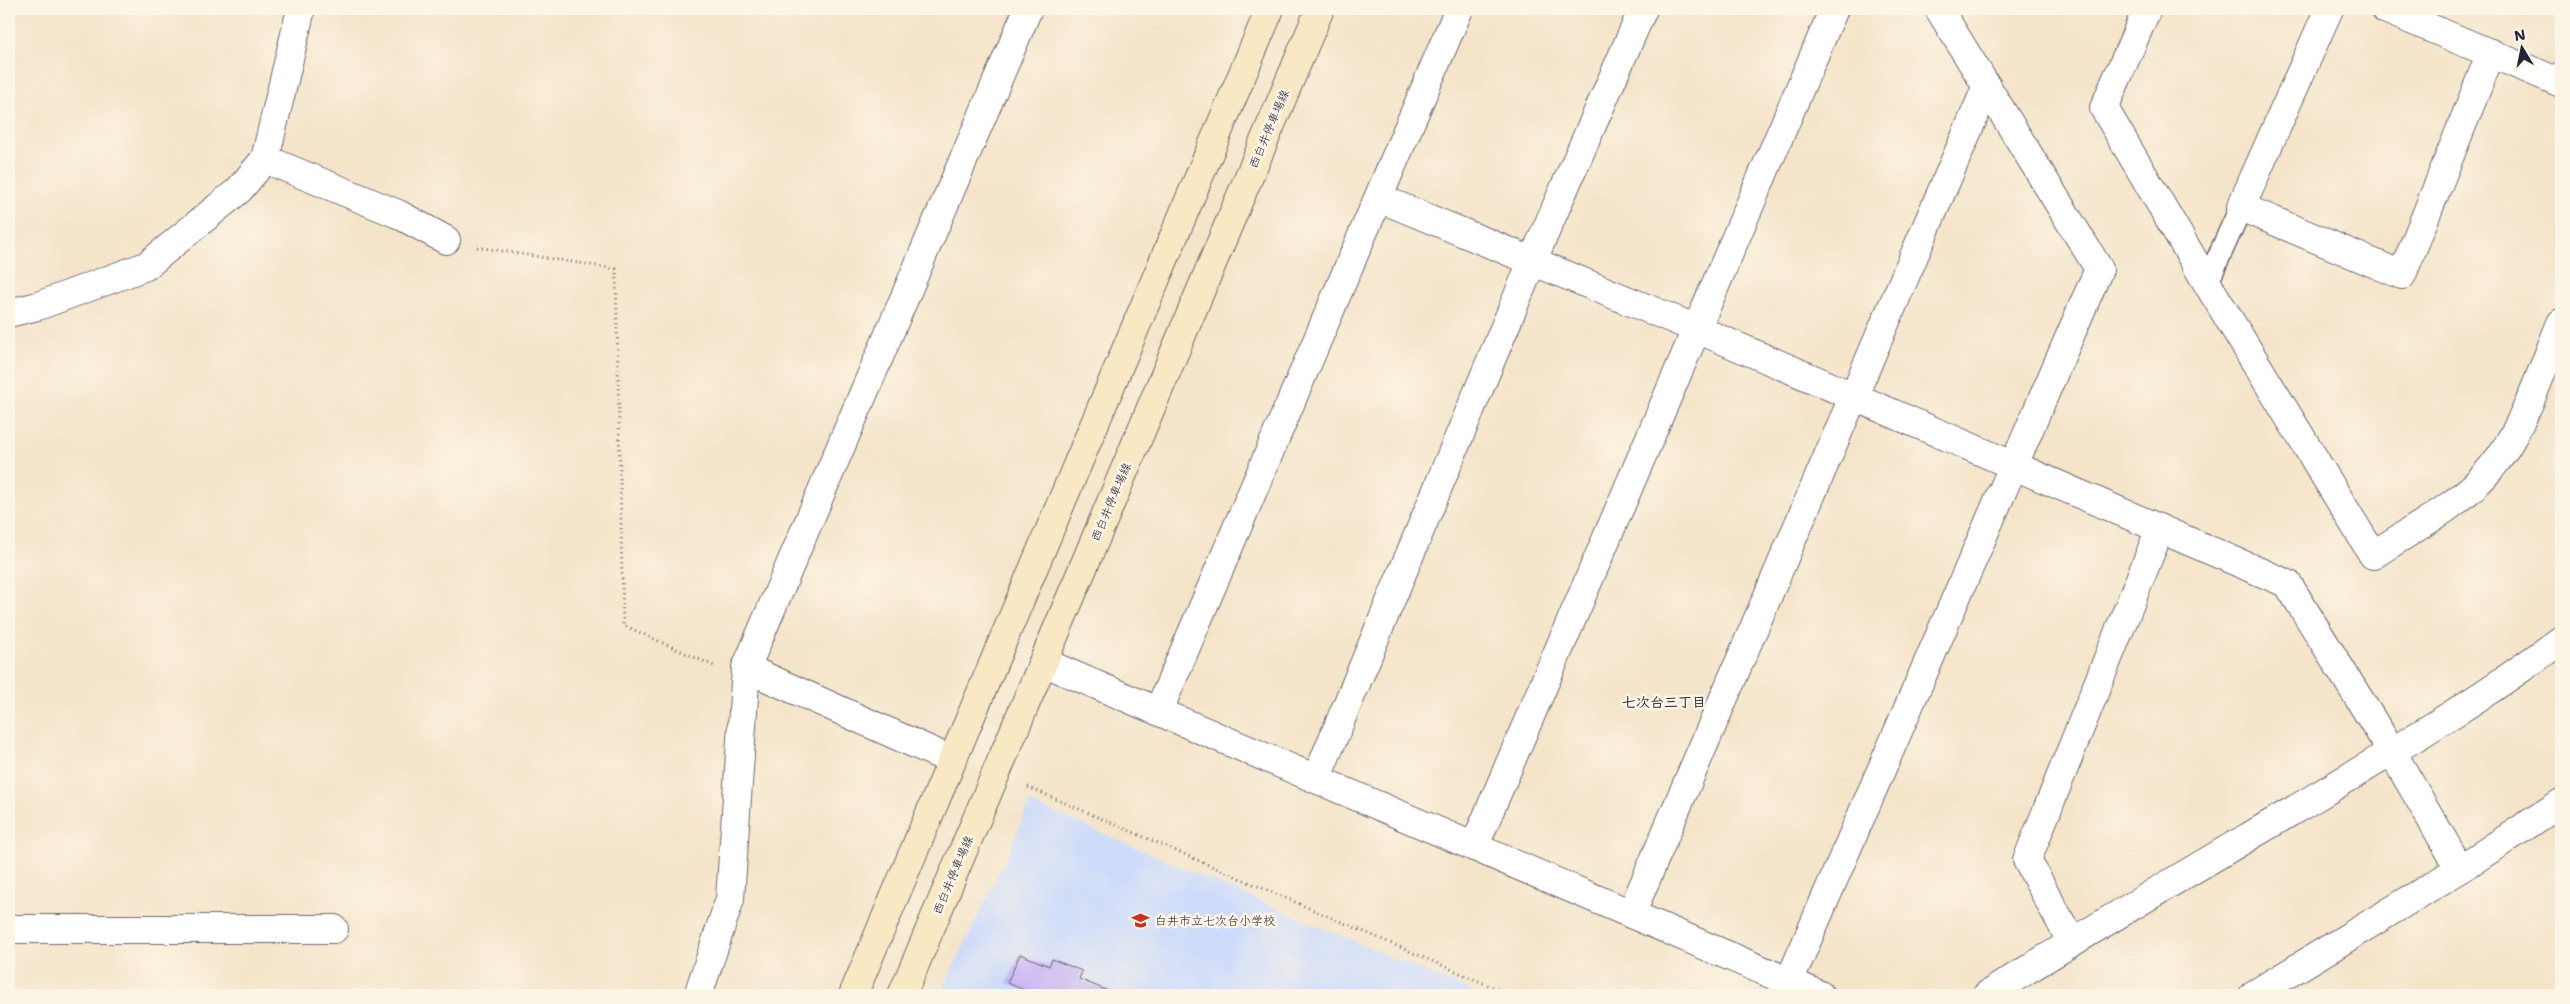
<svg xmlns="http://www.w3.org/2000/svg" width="2570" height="1004" font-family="'Shantell Sans','Klee One',sans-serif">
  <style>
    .built { fill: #cedbfa }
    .building { fill: #c2b0f5 }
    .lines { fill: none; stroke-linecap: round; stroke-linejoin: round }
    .service-casing { stroke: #6c666d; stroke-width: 25 }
    .minor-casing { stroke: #6c666d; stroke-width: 30 }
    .tertiary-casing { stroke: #6c666d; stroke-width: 30 }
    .secondary-casing { stroke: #6c666d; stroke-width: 30 }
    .path { stroke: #6c666d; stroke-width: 3; stroke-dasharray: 1 4; stroke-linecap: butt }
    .service { stroke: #fff; stroke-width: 22 }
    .minor { stroke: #fff; stroke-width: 28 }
    .tertiary { stroke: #fff; stroke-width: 28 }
    .secondary { stroke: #f8e8c3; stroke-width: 28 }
    .labels { text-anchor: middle; stroke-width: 5; stroke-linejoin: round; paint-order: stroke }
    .street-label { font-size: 12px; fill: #22223b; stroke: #fcf5e5 }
    .poi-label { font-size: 12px; fill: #22223b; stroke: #fcf5e5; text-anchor: start }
    .neighbourhood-label { font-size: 14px; font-weight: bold; fill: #22223b; stroke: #fcf5e5 }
  </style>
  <rect width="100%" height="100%" fill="#fcf5e5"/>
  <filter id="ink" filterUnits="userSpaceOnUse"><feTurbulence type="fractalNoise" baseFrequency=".02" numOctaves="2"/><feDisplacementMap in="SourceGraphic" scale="10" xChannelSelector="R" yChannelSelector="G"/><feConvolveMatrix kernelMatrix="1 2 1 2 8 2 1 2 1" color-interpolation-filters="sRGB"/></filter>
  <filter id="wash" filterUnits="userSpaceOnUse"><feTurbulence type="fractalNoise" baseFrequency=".0096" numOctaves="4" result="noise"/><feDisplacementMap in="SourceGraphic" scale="20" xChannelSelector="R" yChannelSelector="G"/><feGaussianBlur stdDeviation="1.12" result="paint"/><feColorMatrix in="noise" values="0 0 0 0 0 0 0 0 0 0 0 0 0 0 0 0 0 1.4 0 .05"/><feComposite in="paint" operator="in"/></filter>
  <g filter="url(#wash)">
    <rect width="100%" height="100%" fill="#f4e4c9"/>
    <polygon class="built" points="1029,802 1480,995 940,995 1012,846"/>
    <g id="blocks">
      <polygon class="building" points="1020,954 1049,966 1052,959 1082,971 1079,979 1118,995 1036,995 1007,983"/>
    </g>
  </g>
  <g filter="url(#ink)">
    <use href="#blocks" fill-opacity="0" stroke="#6c666d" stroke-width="1"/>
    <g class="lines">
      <defs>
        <polyline id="service" points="2207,283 2241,207"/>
        <g id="minor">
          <path d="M 2147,9 L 2104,108 L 2207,283 L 2373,555 C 2414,528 2461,505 2492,467 C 2523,431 2543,366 2561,323"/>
          <polyline points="2329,9 2241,207 2402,275 2491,53"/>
          <polyline points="2385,9 2561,83"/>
          <polyline points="265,159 398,214 446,240"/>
          <polyline points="1379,198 1697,329 2288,584 2392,752 2460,869"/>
          <polyline points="9,313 38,306 146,266 239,190 265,159 301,9"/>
          <polyline points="1043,662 1820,995"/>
          <polyline points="1159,710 1459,9"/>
          <polyline points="951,760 746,668 1028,9"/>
          <polyline points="1317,777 1532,262 1643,9"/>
          <polyline points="1474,847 1834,9"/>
          <polyline points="1631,914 1987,86"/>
          <polyline points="9,929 334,929"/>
          <polyline points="2071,941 2027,860 2160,529"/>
          <polyline points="1789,982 2099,269 1939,9"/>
          <polyline points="698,995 730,899 746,668"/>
          <path d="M 1987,995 C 2088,931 2191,871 2294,810 C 2385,756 2476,703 2561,640"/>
        </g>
        <polyline id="tertiary" points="2253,995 2460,869 2561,803"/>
        <g id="secondary">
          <polyline points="853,995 1270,9"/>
          <polyline points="902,995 1320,9"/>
        </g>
      </defs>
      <use href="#service" class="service-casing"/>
      <use href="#minor" class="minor-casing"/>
      <use href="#tertiary" class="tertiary-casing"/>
      <use href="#secondary" class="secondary-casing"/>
      <g class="path">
        <polyline points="477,247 616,269 623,625 714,666"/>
        <polyline points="1028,787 1511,995"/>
      </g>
      <use href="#service" class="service"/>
      <use href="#minor" class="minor"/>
      <use href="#tertiary" class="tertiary"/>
      <use href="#secondary" class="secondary"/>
    </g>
  </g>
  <defs>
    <symbol id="school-bare" viewBox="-9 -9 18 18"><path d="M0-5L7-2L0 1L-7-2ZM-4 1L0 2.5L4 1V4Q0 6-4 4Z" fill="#c8321e" stroke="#fcf5e5" stroke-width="2.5" paint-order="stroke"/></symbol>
  </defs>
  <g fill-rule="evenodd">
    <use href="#school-bare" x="1128" y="908" width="25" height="25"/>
  </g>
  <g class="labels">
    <g class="street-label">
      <text transform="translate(1269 129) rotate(-67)" y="4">西白井停車場線</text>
      <text transform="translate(1111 502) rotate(-67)" y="4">西白井停車場線</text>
      <text transform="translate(953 875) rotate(-67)" y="4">西白井停車場線</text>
    </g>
    <g class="poi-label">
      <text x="1155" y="925">白井市立七次台小学校</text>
    </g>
    <g class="neighbourhood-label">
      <text x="1664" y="707">七次台三丁目</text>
    </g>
  </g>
  <rect width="2570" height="1004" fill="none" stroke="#fcf5e5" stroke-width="30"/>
  <g transform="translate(2522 48) rotate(350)" stroke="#fcf5e5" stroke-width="4" paint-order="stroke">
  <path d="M0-4L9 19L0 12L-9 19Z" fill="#22223b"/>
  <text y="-8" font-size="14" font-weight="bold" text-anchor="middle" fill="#22223b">N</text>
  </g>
</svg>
